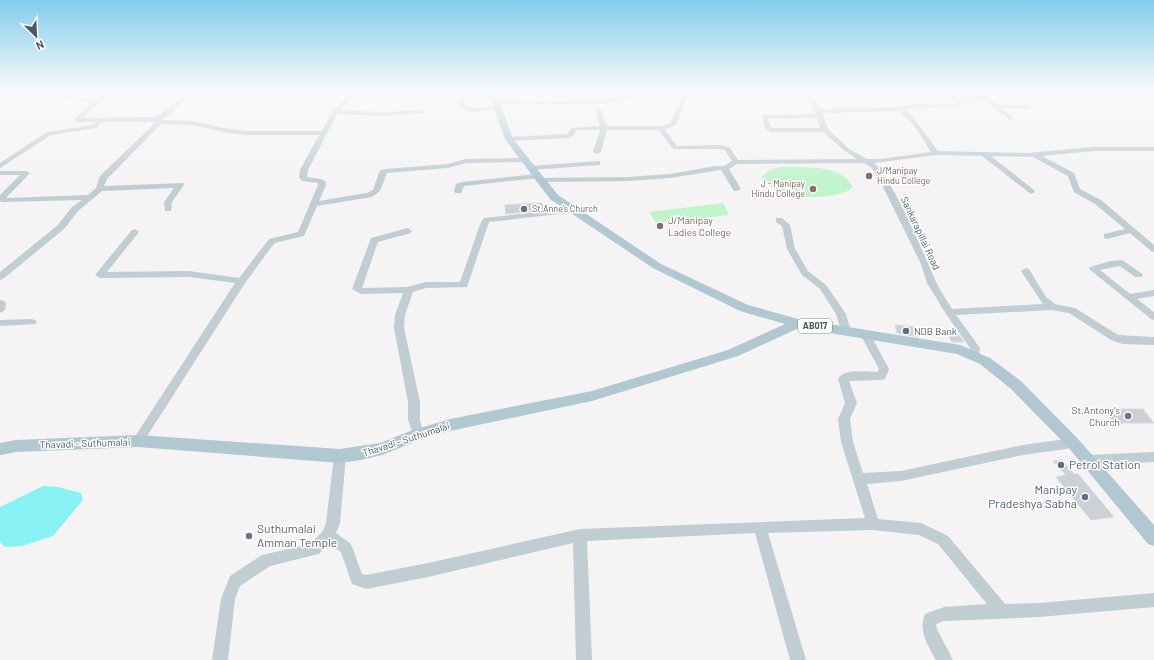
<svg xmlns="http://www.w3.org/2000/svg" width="1154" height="660" font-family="Barlow,sans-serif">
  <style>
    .green { fill: #c0f4cb }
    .water { fill: #89f2f5 }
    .building { fill: #cdd1d5; stroke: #d6dadf }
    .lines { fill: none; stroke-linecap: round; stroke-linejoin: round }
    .minor { fill: #c0cdd3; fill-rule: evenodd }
    .major { fill: #b1c8d3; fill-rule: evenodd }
    .education-dot { fill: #8d6e63; stroke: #fff; stroke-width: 1.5 }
    .worship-dot { fill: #6b7280; stroke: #fff; stroke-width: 1.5 }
    .service-dot { fill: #5c6f8a; stroke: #fff; stroke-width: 1.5 }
    .labels { text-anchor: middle; stroke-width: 3; stroke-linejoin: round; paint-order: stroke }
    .far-education-label { font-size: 9px; fill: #785e54; stroke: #fff; text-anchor: start }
    .far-worship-label { font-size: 9px; fill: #5b616d; stroke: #fff; text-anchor: start }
    .shield { fill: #fff; stroke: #7f8c92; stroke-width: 1 }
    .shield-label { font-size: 9px; font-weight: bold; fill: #485b63 }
    .education-label { font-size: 10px; fill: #785e54; stroke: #fff; text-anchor: start }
    .street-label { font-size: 10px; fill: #485b63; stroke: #fff }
    .service-label { font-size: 10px; fill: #4e5e75; stroke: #fff; text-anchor: start }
    .worship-label { font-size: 10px; fill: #5b616d; stroke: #fff; text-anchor: end }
    .near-service-label { font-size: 12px; fill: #4e5e75; stroke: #fff; text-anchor: start }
    .near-worship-label { font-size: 12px; fill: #5b616d; stroke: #fff; text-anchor: start }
  </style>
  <rect width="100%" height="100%" fill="#f5f3f3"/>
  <g class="green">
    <path d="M 804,167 C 822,168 843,169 853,187 C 836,203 772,200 762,177 C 772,164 789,167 804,167 Z"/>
    <polygon points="723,203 729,215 656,223 649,212"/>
  </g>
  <polygon class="water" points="43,486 58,487 81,493 83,500 53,536 22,546 5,547 0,542 0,507"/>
  <g class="building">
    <polygon points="542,203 544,210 506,214 505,205"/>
    <polygon points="895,325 915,327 918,337 897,333"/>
    <polygon points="947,333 957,333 964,342 952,342"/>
    <polygon points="1103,409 1143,409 1154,423 1114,423"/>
    <polygon points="1062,460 1074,474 1078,474 1114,517 1091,520 1056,477 1066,475 1053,461"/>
  </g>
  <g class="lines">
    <g class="minor">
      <path d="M 59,91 C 67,94 88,101 96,99 C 104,97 105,91 116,91 L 99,102 L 83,118 L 156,117 L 188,93 L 190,94 L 190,96 L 162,120 L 192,121 L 229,129 L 248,131 L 322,131 L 333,111 L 351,91 L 357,91 L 340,110 L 382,112 L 425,110 L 426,111 L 423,113 L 382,116 L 337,114 L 308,170 L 307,177 L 321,179 L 325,181 L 326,185 L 319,201 L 367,193 L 373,190 L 380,170 L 386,169 L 448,164 L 466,159 L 524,158 L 528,160 L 524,162 L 466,163 L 448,168 L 387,173 L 380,191 L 372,197 L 317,206 L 304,236 L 275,243 L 270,249 L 245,283 L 142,444 L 138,446 L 134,444 L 132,441 L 134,438 L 235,283 L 189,277 L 100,278 L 95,275 L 132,230 L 135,229 L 139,232 L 107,272 L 189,271 L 239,278 L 269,239 L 298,232 L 318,185 L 318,183 L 302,181 L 299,177 L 300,170 L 319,135 L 248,135 L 229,133 L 192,125 L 161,124 L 107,179 L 104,186 L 183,183 L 184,185 L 172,202 L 171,211 L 165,211 L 164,202 L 174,188 L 102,191 L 78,211 L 64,229 L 3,279 L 0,280 L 0,272 L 58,225 L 72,207 L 82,200 L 2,202 L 0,201 L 0,195 L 20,175 L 0,175 L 0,171 L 26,171 L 30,173 L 6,198 L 88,195 L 96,188 L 100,176 L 156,122 L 102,122 L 96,128 L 51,135 L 0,168 L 0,163 L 47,132 L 92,125 L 95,122 L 77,122 L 74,120 L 92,102 L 68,99 L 58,95 L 30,96 L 16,99 L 0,98 L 0,94 C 20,95 39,92 59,91 Z"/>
      <path d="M 661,91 L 688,91 L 688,95 L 676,125 L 665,129 L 677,146 L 720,145 L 730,148 L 738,160 L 857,159 L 845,151 L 823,132 L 771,132 L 765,128 L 762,115 L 816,114 L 804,91 L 810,91 L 821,109 L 898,107 L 915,104 L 957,104 L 946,91 L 952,91 L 957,97 L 983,96 L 990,98 L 998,104 L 1028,105 L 1031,107 L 1028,109 L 1002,108 L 1013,118 L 1010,120 L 986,101 L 960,101 L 963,104 L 959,108 L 906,109 L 919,125 L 938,151 L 1026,153 L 1094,147 L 1154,147 L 1154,151 L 1094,151 L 1042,156 L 1074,173 L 1080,189 L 1101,200 L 1154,245 L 1154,252 L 1151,251 L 1130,233 L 1107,239 L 1104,238 L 1104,234 L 1125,229 L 1095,204 L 1074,192 L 1068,176 L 1033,157 L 991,156 L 1034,190 L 1035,192 L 1031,194 L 982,156 L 936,155 L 874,163 C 890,173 927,261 936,282 C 940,291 947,300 952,309 L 1043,304 L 1021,271 L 1026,268 L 1029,269 L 1046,297 L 1055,304 L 1075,308 L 1118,335 L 1154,337 L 1154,345 L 1123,344 L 1111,340 L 1069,313 L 1052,310 L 956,315 L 980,348 L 979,359 L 971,359 L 970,348 L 946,314 L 927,283 L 921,264 L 882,185 L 872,168 L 864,163 L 737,164 L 729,169 L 741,189 L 737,191 L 734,191 L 721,170 L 670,178 L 628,181 L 539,182 L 536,182 L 536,178 L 628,177 L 670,174 L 715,166 L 724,166 L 732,161 L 725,150 L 720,149 L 673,149 L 659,130 L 607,130 L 601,152 L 597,154 L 593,152 L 600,130 L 576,130 L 574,135 L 569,138 L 509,141 L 506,139 L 509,137 L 567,134 L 571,128 L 600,126 L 595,109 L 598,107 L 601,109 L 607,126 L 661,126 L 670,124 L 682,95 C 659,93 637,99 615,102 C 581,106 547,104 514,103 C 507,103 498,106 493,103 C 503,96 520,101 532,101 C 576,102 618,98 661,91 ZM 900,111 L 915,127 L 931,152 L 881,159 L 867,159 L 849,149 L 828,129 L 823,113 ZM 768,118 L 817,118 L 820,128 L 773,128 L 770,126 Z"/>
      <polygon points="491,93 494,95 493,96 464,100 465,106 471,108 498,106 500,107 500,109 470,112 459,107 459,98"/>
      <polygon points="597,161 600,161 600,165 530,170 526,168 530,166"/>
      <polygon points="536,174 539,174 539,178 464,186 461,193 455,193 454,191 456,184 462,182"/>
      <polygon points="575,208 578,208 578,212 489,222 467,287 426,288 413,292 405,315 404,328 420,402 420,420 424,434 422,437 418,439 414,437 408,420 408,402 394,328 395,315 403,293 361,294 352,289 371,238 408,228 412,231 411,233 378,242 362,288 407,287 426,282 460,282 481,222 484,218"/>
      <polygon points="776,218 782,218 790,225 795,249 808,271 826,285 846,314 851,331 850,333 842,333 836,314 820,289 802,275 787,249 782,226 776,222"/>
      <polygon points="1122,260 1141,273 1143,275 1141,277 1135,277 1120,266 1100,270 1130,294 1154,290 1154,296 1137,299 1154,312 1154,320 1151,319 1089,269 1090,267 1110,261"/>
      <polygon points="0,300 4,301 6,303 5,310 0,313"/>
      <polygon points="32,319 35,320 37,322 35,324 0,326 0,320"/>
      <path d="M 865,331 L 869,332 L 889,369 L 885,379 L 881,380 L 849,381 L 857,403 L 850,419 L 853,442 L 863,473 L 901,471 L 1023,445 L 1073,438 L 1077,440 L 1079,443 L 1077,446 L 1073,448 L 1023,455 L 901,481 L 867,484 L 878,519 L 921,523 L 948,536 L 1005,604 L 1039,603 L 1154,593 L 1154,607 L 1039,617 L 944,621 L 936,624 L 937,629 L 953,660 L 936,660 C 928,646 918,631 925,614 L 944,607 L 987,604 L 938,544 L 919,535 L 873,530 L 768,533 L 806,660 L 790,660 L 755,533 L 587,541 L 592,660 L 576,660 L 573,543 L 428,577 L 366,589 L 352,584 L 341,552 L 329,543 L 319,554 L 314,555 L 270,566 L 240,586 L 235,599 L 228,660 L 212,660 L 221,599 L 230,576 L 262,555 L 310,544 L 323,531 L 326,523 L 334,456 L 336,452 L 340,451 L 344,452 L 346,456 L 340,523 L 336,533 L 351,544 L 362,574 L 366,575 L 428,563 L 580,529 L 865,518 L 841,442 L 838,419 L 845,403 L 838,379 C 844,368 867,372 877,372 L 879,369 L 860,334 Z"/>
      <polygon points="1154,452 1154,462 1089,465 1085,464 1083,460 1085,456 1089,455"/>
    </g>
    <polygon class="major" points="484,91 492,91 500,103 513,139 558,195 661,264 748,305 798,319 960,345 990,358 1021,381 1078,439 1154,525 1154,546 1148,544 1068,447 1011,389 980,364 957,354 799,328 738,356 592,401 450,431 422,439 382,455 361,460 340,463 138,447 16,452 0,455 0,443 16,440 138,435 340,449 380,443 413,430 450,419 592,391 728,350 785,324 740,311 653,268 550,199 505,139 492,103"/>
  </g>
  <linearGradient id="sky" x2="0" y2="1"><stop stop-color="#82cded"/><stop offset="0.5" stop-color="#fafafa"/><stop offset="1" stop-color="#fafafa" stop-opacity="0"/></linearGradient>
  <rect width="1154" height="183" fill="url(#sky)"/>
  <g class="education-dot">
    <circle cx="869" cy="176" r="4"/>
    <circle cx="813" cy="189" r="4"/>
    <circle cx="660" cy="226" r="4"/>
  </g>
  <g class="worship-dot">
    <circle cx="524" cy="209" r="4"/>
    <circle cx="1128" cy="416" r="4"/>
    <circle cx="249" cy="536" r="4"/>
  </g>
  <g class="service-dot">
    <circle cx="906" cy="331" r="4"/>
    <circle cx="1061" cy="465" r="4"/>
    <circle cx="1085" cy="497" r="4"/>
  </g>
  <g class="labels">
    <g class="far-education-label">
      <text x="877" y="174">J/Manipay<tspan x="877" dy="10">Hindu College</tspan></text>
      <text x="805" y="187" text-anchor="end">J - Manipay<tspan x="805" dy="10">Hindu College</tspan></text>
    </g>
    <g class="far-worship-label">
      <text x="532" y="212">St.Anne's Church</text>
    </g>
    <rect class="shield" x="798" y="319" width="34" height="14" rx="3"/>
    <g class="shield-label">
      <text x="815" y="329">AB017</text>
    </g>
    <g class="education-label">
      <text x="668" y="224">J/Manipay<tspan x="668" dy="12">Ladies College</tspan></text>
    </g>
    <g class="street-label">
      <text transform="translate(921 233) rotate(65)" y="4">Sankarapillai Road</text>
      <text transform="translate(406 439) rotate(-18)" y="4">Thavadi - Suthumalai</text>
      <text transform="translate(85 443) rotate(-2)" y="4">Thavadi - Suthumalai</text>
    </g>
    <g class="service-label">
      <text x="914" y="335">NDB Bank</text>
    </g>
    <g class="worship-label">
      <text x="1120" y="414">St.Antony's<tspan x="1120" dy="12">Church</tspan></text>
    </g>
    <g class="near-service-label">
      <text x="1069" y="469">Petrol Station</text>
      <text x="1077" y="494" text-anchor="end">Manipay<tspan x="1077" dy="14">Pradeshya Sabha</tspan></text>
    </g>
    <g class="near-worship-label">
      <text x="257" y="533">Suthumalai<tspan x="257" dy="14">Amman Temple</tspan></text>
    </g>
  </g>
  <g transform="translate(36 36) rotate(156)" stroke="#ffffff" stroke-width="3" paint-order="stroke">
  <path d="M0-3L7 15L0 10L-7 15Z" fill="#485b63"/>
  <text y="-6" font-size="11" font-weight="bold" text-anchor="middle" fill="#485b63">N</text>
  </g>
</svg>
